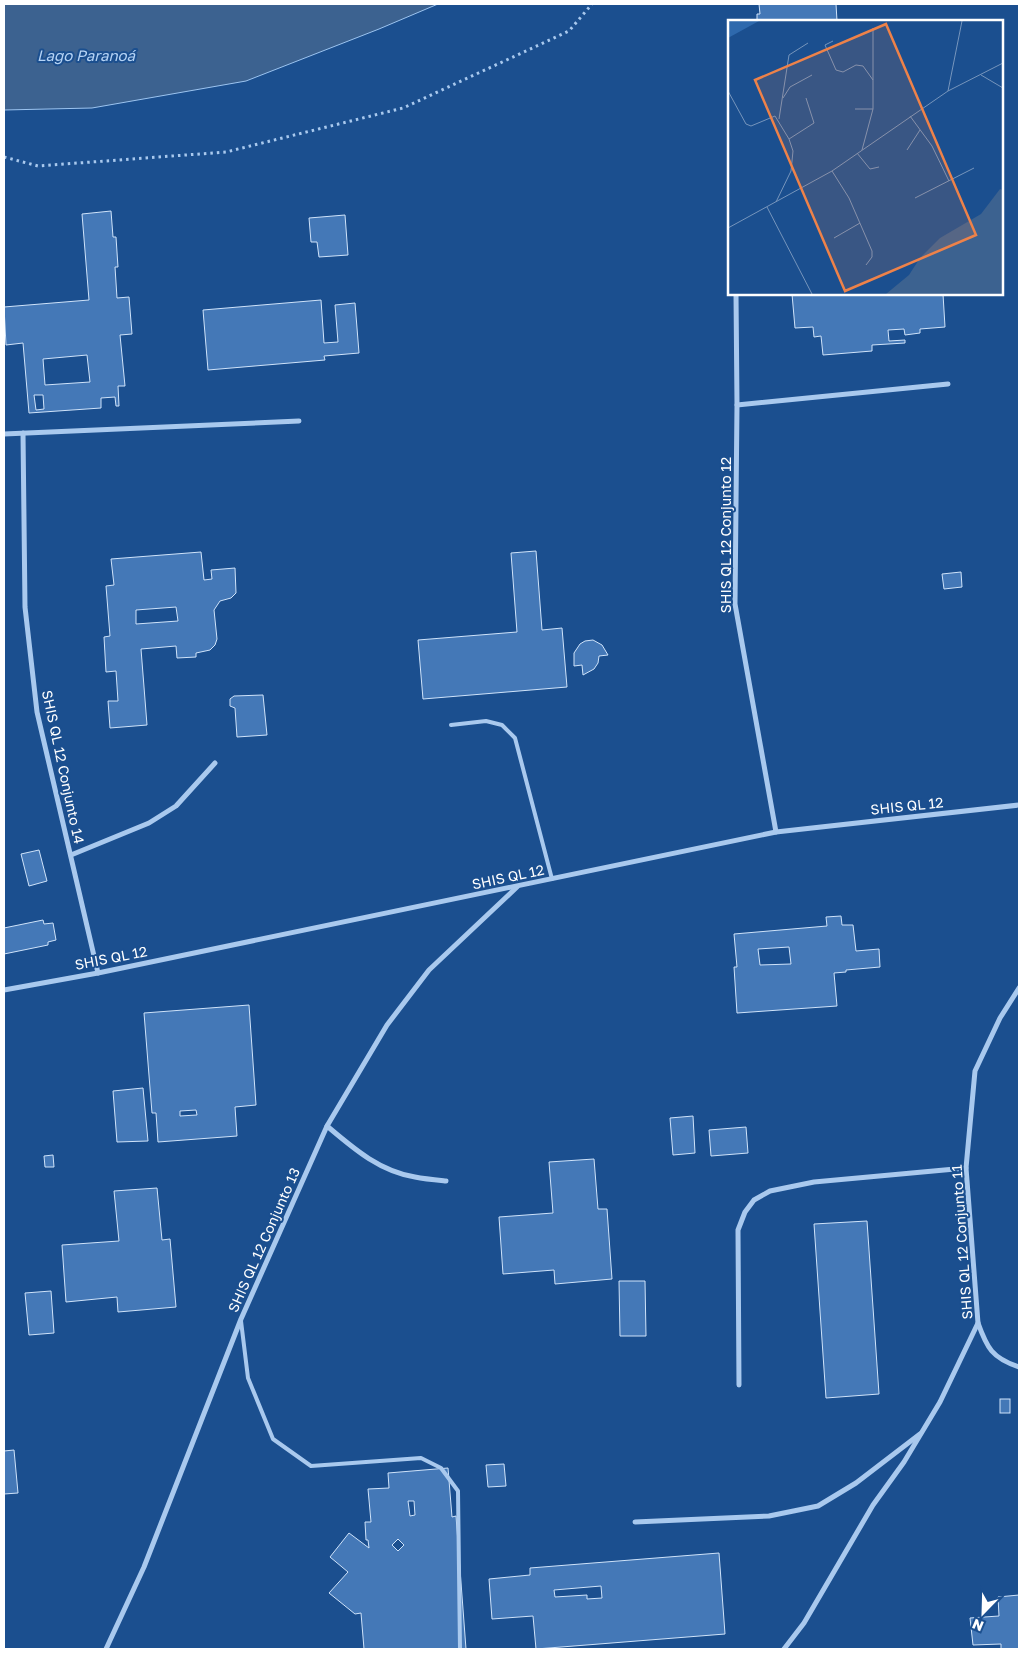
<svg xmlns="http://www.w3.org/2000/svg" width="1023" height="1653" font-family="'Golos Text',sans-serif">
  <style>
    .water { fill: #3c6290; stroke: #9cc4f0 }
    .building { fill: #4478b7; stroke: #cfe3fa; fill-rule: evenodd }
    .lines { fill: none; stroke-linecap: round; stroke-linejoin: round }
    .path { stroke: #a9c9ee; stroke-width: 3; stroke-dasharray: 2.5 4; stroke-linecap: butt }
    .service { stroke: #a9c9ee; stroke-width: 4 }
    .minor { stroke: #a9c9ee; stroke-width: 5 }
    .labels { text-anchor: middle; stroke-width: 4; stroke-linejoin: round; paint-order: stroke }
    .street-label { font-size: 14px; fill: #fff; stroke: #1b4f8f }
    .water-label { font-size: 15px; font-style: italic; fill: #b5d3f5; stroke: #1b4f8f }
    .inset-road { fill: none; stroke: #7695bc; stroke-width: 1 }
    .view { fill: #ee8249; fill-opacity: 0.15; stroke: #ee8249; stroke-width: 2.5 }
    .inset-edge { fill: none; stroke: #fff; stroke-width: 2.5 }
  </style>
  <rect width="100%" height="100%" fill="#1b4f8f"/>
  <polygon class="water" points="4,4 438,4 379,29 246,81 92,108 4,110"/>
  <g class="building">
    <polygon points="756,4 836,4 837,21 757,21 757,14 760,14 759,4"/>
    <path d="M 111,211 L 113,237 L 116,237 L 118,267 L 115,267 L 117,298 L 129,297 L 132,334 L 120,335 L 125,386 L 118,386 L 119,406 L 116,406 L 115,397 L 101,398 L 101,408 L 29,413 L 23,343 L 6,345 L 4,307 L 89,300 L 82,214 ZM 87,355 L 90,382 L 45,385 L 43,359 ZM 34,395 L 43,395 L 44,409 L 36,410 Z"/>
    <polygon points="345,215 348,255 319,257 317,242 311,242 309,218"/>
    <polygon points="792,294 943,294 945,327 920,329 920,333 905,335 904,329 888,330 889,341 905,340 905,343 872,345 872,351 823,355 821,336 814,337 813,327 795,328"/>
    <polygon points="321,300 324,343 338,342 335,305 355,303 359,353 324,356 325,360 208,370 203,310"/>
    <polygon points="536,551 542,630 562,628 567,687 423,699 418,640 517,632 511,553"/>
    <path d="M 201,552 L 204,580 L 212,579 L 211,570 L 235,568 L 236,593 L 231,598 L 220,601 L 214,610 L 217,639 L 215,645 L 210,650 L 196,653 L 196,657 L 177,658 L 176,646 L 141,649 L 147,725 L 110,728 L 108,701 L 118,701 L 116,671 L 106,672 L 104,637 L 110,636 L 106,586 L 114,585 L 111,559 ZM 176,607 L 178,621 L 136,624 L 136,610 Z"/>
    <polygon points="961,572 962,587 944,589 942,574"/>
    <polygon points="593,640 602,645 608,655 599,656 598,663 594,669 583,675 582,665 574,666 574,653 580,644 585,641"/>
    <polygon points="263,695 267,735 237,737 235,708 230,706 230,699 234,696"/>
    <polygon points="39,850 47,881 29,886 21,854"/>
    <path d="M 841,916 L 842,925 L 853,925 L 856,951 L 879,949 L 880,967 L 846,970 L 846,972 L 834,973 L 837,1006 L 737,1013 L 734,967 L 737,967 L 734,934 L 827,926 L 826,917 ZM 789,947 L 791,964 L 760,965 L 758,949 Z"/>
    <polygon points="43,920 44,924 53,923 56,940 48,942 48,945 4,954 4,928"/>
    <path d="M 249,1005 L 256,1105 L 235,1107 L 237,1136 L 158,1142 L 156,1113 L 152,1113 L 144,1013 ZM 196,1110 L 197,1115 L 180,1116 L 180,1111 Z"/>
    <polygon points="143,1088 148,1141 117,1142 113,1091"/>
    <polygon points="693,1116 695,1153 673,1155 670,1118"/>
    <polygon points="746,1127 748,1153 711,1156 709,1130"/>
    <polygon points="53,1155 54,1167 45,1167 44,1156"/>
    <polygon points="594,1159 598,1209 607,1209 612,1279 555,1284 554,1270 503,1274 499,1217 553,1213 549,1162"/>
    <polygon points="157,1188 162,1240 170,1239 176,1307 118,1312 117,1297 66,1302 62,1245 119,1241 114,1191"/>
    <polygon points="867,1221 879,1394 826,1398 814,1224"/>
    <polygon points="619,1281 645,1281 646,1336 620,1336"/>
    <polygon points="51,1291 54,1333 29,1335 25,1293"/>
    <rect x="1000" y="1399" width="10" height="14"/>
    <polygon points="14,1450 18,1493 4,1494 4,1451"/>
    <polygon points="504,1464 506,1486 488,1487 486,1465"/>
    <path d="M 448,1468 L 452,1517 L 456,1516 L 466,1649 L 364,1649 L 361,1613 L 355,1614 L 329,1593 L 348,1572 L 330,1557 L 349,1533 L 369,1548 L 368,1540 L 366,1540 L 365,1522 L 371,1522 L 368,1489 L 389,1488 L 388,1473 ZM 408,1501 L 414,1501 L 415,1515 L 410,1516 ZM 398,1539 L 404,1545 L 398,1551 L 392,1545 Z"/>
    <path d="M 719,1553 L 725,1634 L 536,1649 L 533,1616 L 492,1619 L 489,1579 L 530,1575 L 530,1568 ZM 601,1586 L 602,1598 L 587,1599 L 587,1595 L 555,1597 L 554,1590 Z"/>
    <polygon points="1019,1595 1019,1649 1001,1649 1001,1644 973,1645 970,1618 999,1616 998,1597"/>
  </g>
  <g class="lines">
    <polyline class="path" points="4,157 38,166 226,152 403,108 569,31 592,4"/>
    <g class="service">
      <polyline points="451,725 486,721 502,725 515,738 552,879"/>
      <polyline points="241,1321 248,1378 273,1439 311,1466 421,1458 441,1468 458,1491 460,1649"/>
    </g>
    <g class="minor">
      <polyline points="736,294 737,405 735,604 776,832"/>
      <polyline points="737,405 948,384"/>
      <polyline points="23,433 25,607 37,712 98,973"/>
      <polyline points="4,434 299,421"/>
      <polyline points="71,855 149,823 176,806 215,763"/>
      <path d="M 1019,988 L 1000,1018 L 975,1071 L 966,1168 L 978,1323 C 987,1348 992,1358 1019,1367"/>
      <polyline points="4,990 98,973 776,832 1019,805"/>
      <path d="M 327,1126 C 353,1148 379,1171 415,1177 C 425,1179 436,1180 446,1181"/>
      <polyline points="739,1385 738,1230 745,1212 754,1200 770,1191 814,1182 966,1168"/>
      <polyline points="635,1522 769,1516 818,1506 856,1483 920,1434"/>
      <polyline points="106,1649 144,1567 241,1319 327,1126 387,1025 429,970 517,887"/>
      <polyline points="784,1649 804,1623 873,1505 904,1462 940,1402 978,1323"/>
    </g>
  </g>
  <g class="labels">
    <g class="street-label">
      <text transform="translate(726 535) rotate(-90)" y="5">SHIS QL 12 Conjunto 12</text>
      <text transform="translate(63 767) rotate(78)" y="5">SHIS QL 12 Conjunto 14</text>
      <text transform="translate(907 806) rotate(-6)" y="5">SHIS QL 12</text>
      <text transform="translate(508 877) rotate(-12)" y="5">SHIS QL 12</text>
      <text transform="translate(111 958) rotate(-11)" y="5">SHIS QL 12</text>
      <text transform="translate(264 1240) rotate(-66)" y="5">SHIS QL 12 Conjunto 13</text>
      <text transform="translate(962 1242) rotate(-94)" y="5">SHIS QL 12 Conjunto 11</text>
    </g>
    <g class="water-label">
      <text x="86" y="61">Lago Paranoá</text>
    </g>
  </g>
  <g transform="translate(728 20)">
    <rect width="275" height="275" fill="#1b4f8f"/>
    <path d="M 0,1 L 31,1 L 0,18 Z" fill="#2e69ad"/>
    <path d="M 272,169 L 275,170 L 275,274 L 158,274 L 181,255 L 192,238 L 212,218 L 253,194 Z" fill="#3c6290"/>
    <path class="inset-road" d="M 105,21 L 97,25 L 108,50 L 115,52 L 128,45 L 135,46 L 145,60M 253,55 L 275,68M 0,71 L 18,104 L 23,106 L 47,96 L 61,119 L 65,131 L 63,151 L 48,182M 220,71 L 234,1M 55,78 L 62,67 L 84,55M 127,89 L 145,89M 182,96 L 204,126 L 221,161M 51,99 L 61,35 L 80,23M 61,119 L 86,103 L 78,78M 134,130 L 145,89 L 145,8M 179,130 L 192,110M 129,133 L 142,149 L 151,147M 104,151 L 121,178 L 144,231 L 144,237 L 138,245M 187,178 L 246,148M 39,187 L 84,274M 0,208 L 104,151 L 220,71 L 275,43M 106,218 L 132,203"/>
    <path class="view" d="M 158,4 L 248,215 L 117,271 L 27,60 Z"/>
    <rect width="275" height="275" class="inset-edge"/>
  </g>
  <rect width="1023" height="1653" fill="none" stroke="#ffffff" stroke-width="10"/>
  <g transform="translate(983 1613) rotate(203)" stroke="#1b4f8f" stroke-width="4" paint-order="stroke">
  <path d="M0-4L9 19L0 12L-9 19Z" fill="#ffffff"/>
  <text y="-8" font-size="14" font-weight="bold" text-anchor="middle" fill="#ffffff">N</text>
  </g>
</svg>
